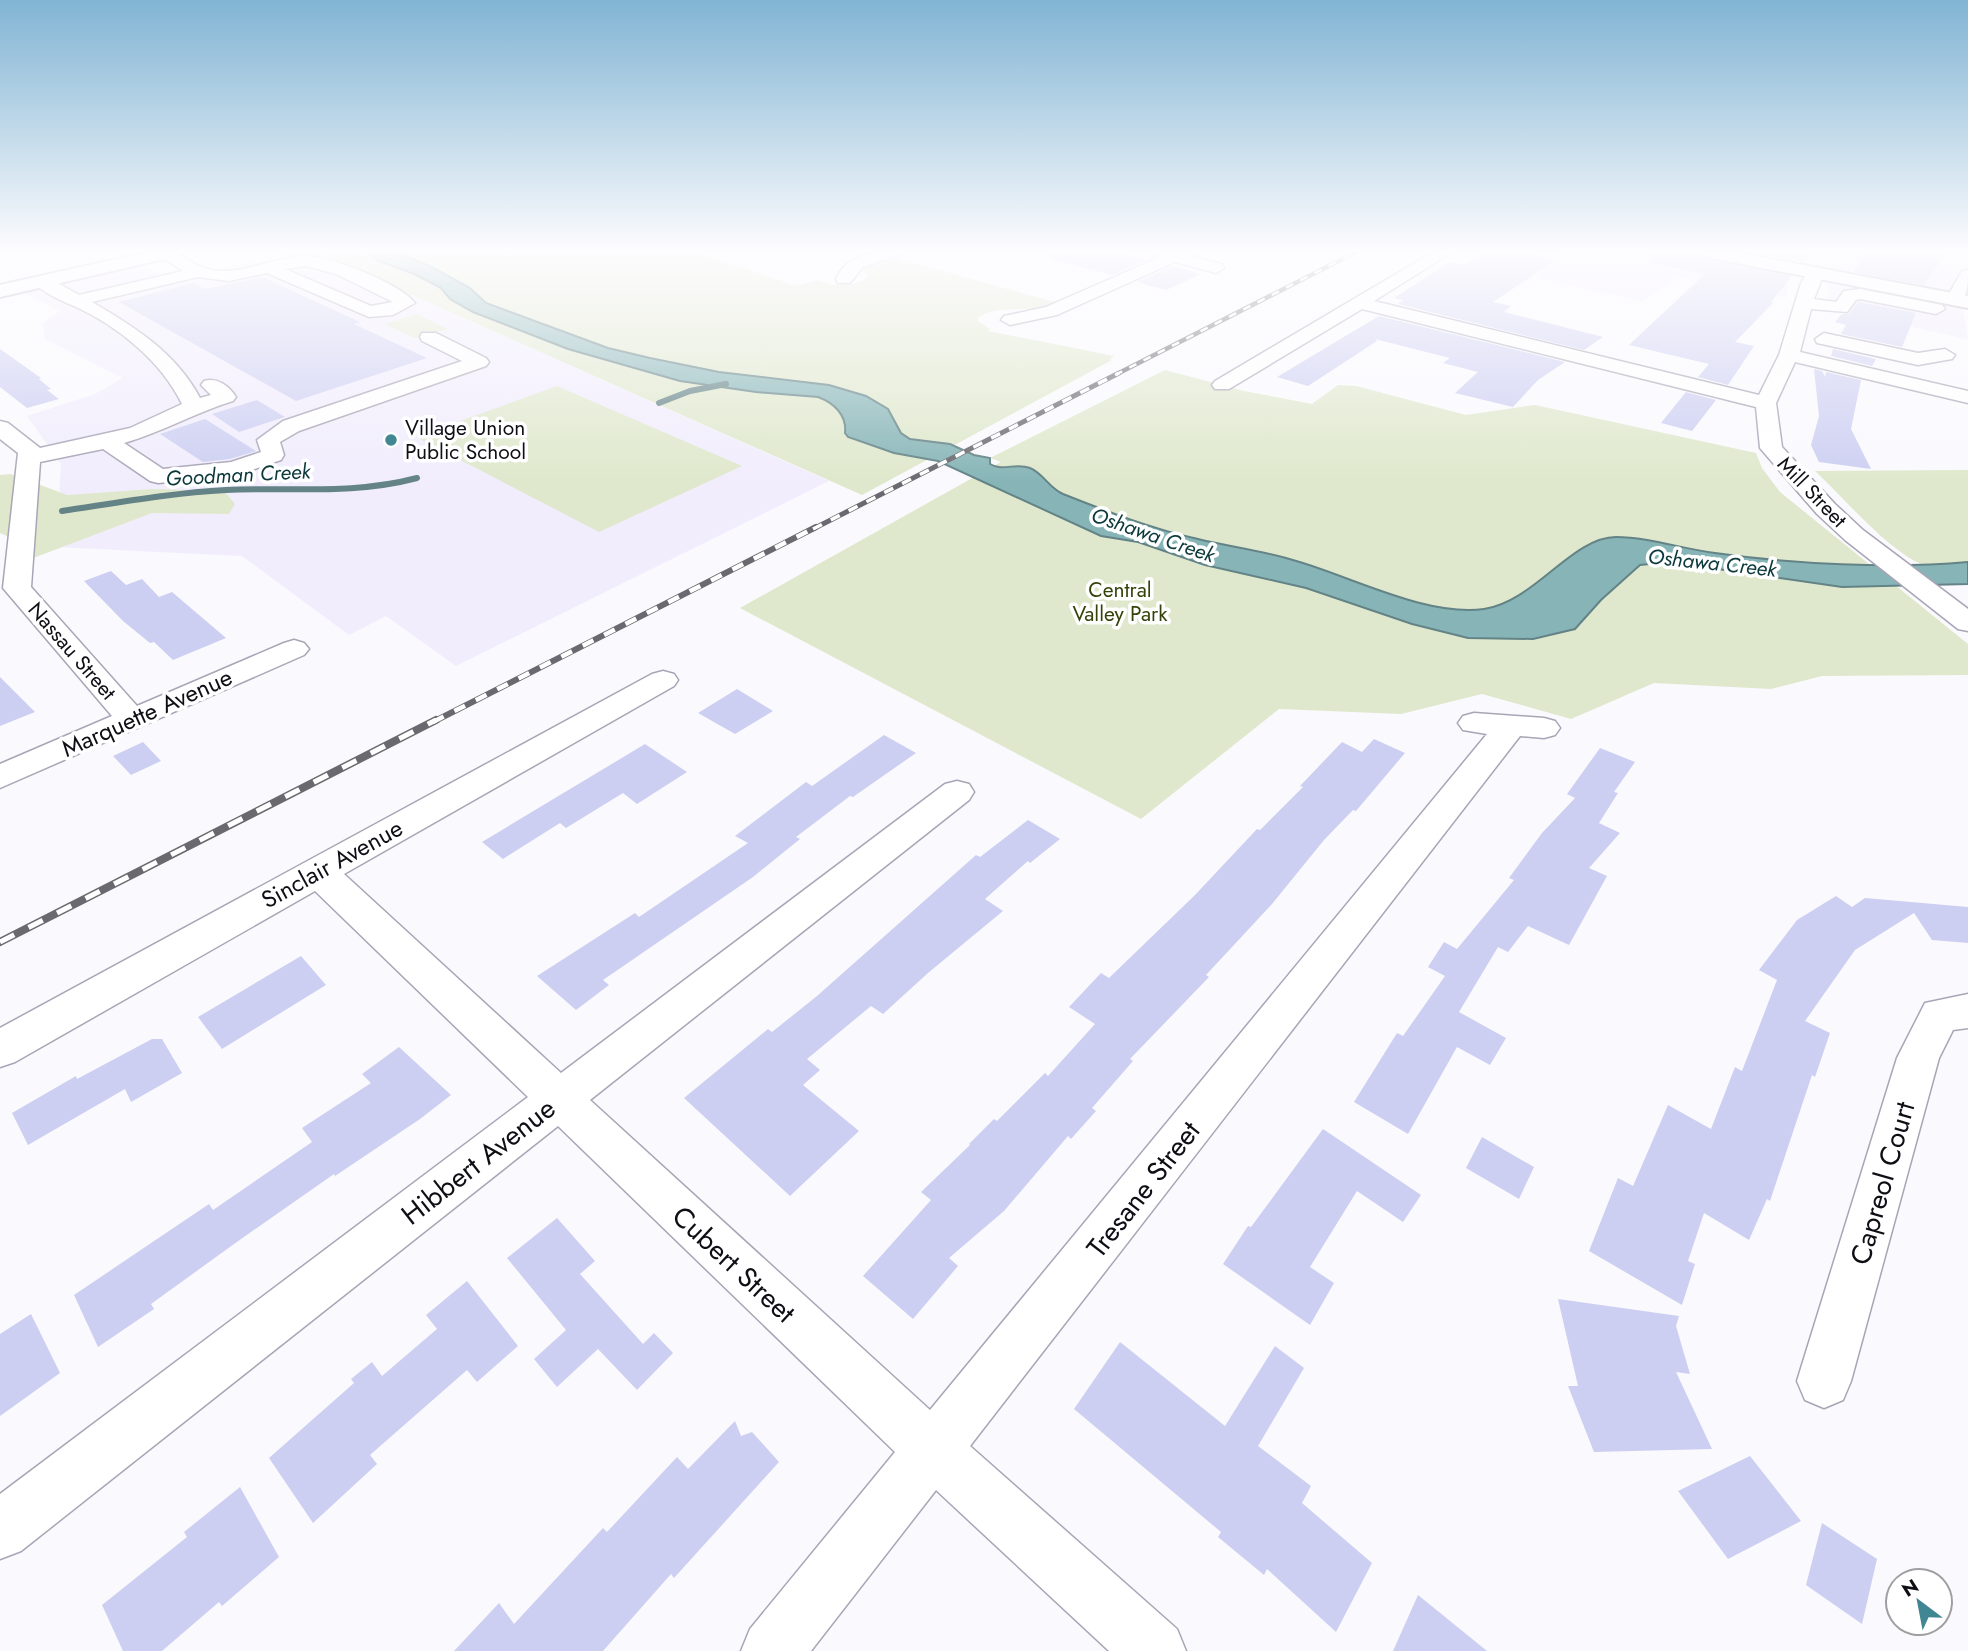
<svg xmlns="http://www.w3.org/2000/svg" width="1968" height="1651" font-family="Jost,sans-serif">
  <style>
    .built { fill: #f1edfd }
    .green { fill: #dfe8cc }
    .water { fill: #87b5b7; stroke: #638386; stroke-width: 2 }
    .lines { fill: none; stroke-linecap: round; stroke-linejoin: round }
    .stream { stroke: #638386; stroke-width: 6 }
    .building { fill: #cdcff2 }
    .minor-casing { stroke: #a9a5b6; stroke-width: 3 }
    .major-casing { stroke: #a9a5b6; stroke-width: 4 }
    .minor { fill: #fff; fill-rule: evenodd }
    .major { fill: #fff; fill-rule: evenodd }
    .rail-far3-casing { stroke: #6a696f; stroke-width: 4.5 }
    .rail-far2-casing { stroke: #6a696f; stroke-width: 5 }
    .rail-far1-casing { stroke: #6a696f; stroke-width: 6 }
    .rail-casing { stroke: #6a696f; stroke-width: 8 }
    .rail-far3 { stroke: #fff; stroke-width: 2.5; stroke-dasharray: 8; stroke-linecap: butt }
    .rail-far2 { stroke: #fff; stroke-width: 3.5; stroke-dasharray: 10; stroke-linecap: butt }
    .rail-far1 { stroke: #fff; stroke-width: 4.5; stroke-dasharray: 12; stroke-linecap: butt }
    .rail { stroke: #fff; stroke-width: 5; stroke-dasharray: 16; stroke-linecap: butt }
    .poi-dot { fill: #418693; stroke: #fff; stroke-width: 2.5 }
    .labels { text-anchor: middle; stroke-width: 7; stroke-linejoin: round; paint-order: stroke }
    .far-poi-label { font-size: 21px; fill: #100e15; stroke: #fff; text-anchor: start }
    .far-water-label { font-size: 21px; font-style: italic; fill: #0b383a; stroke: #fff }
    .far-street-label { font-size: 21px; fill: #100e15; stroke: #fff }
    .far-park-label { font-size: 21px; fill: #35420a; stroke: #fff }
    .street-label { font-size: 24px; fill: #100e15; stroke: #fff }
    .near-street-label { font-size: 28px; fill: #100e15; stroke: #fff }
  </style>
  <rect width="100%" height="100%" fill="#faf9fd"/>
  <g class="built">
    <polygon points="291,251 313,251 829,481 456,666 386,616 349,635 242,556 56,547 61,464 27,416 95,394 123,378 45,339 43,323 60,311 19,290 139,263 173,280"/>
    <polygon points="1566,251 1677,251 1790,272 1786,298 1677,277 1642,301 1536,278"/>
    <polygon points="1734,251 1968,251 1968,295"/>
    <polygon points="1830,285 1963,309 1968,339 1825,309"/>
  </g>
  <g class="green">
    <path d="M 313,251 L 693,251 L 796,286 L 818,280 L 832,285 L 850,285 L 868,278 L 864,268 L 866,265 L 889,256 L 1058,303 C 1032,315 1002,303 978,317 L 978,321 L 990,329 L 988,331 L 1114,356 L 1110,359 L 1112,360 L 862,495 Z"/>
    <polygon points="417,314 448,329 415,338 384,324"/>
    <polygon points="1165,370 1244,391 1312,404 1338,385 1356,386 1466,415 1535,405 1756,453 1762,468 1780,492 1968,644 1968,675 1822,676 1771,689 1654,683 1571,719 1482,694 1401,714 1279,709 1141,819 740,608 1001,462 990,458"/>
    <polygon points="557,386 742,466 599,532 416,437"/>
    <path d="M 1968,470 L 1968,562 C 1954,563 1931,569 1919,563 C 1885,547 1843,497 1815,471 Z"/>
    <polygon points="11,474 67,495 153,489 224,491 235,504 229,514 152,513 20,563 27,545 0,533 0,475"/>
  </g>
  <path class="water" d="M 364,251 L 393,251 L 430,266 L 470,288 L 486,303 L 608,348 L 650,358 L 719,372 L 829,385 L 866,396 L 888,409 L 901,433 L 910,439 L 950,444 L 974,455 L 990,458 L 990,464 C 1003,472 1016,462 1030,468 C 1043,473 1049,488 1063,494 C 1106,511 1152,529 1198,539 C 1227,546 1257,550 1286,558 C 1345,573 1423,617 1484,609 C 1534,602 1572,537 1616,537 C 1649,537 1682,549 1715,553 C 1793,564 1890,569 1968,562 L 1968,584 L 1842,587 L 1669,562 L 1640,565 L 1601,600 L 1575,629 L 1533,639 L 1468,638 L 1412,624 L 1306,588 L 1205,565 L 1138,542 L 1101,536 L 938,461 L 894,453 L 848,437 L 845,433 C 847,415 834,403 818,397 L 756,392 L 680,381 L 568,349 L 473,312 L 450,299 L 441,288 L 414,274 L 379,261 Z"/>
  <g class="lines">
    <g class="stream">
      <polyline points="659,403 690,391 726,384"/>
      <path d="M 62,511 C 116,503 171,493 226,490 C 291,487 353,495 417,478"/>
    </g>
  </g>
  <g class="building">
    <polygon points="1052,251 1112,251 1147,260 1112,275 1050,259"/>
    <polygon points="1490,251 1511,251 1556,260 1493,302 1511,306 1504,312 1603,337 1584,350 1398,304 1403,300 1394,298 1450,262 1464,265"/>
    <polygon points="1651,251 1690,251 1700,259 1792,276 1771,302 1773,303 1735,342 1754,346 1728,385 1698,377 1709,364 1629,345 1705,274 1650,263"/>
    <polygon points="1743,251 1781,251 1809,256 1804,262"/>
    <polygon points="1870,251 1948,251 1924,285 1853,272"/>
    <polygon points="1172,266 1201,274 1166,290 1137,282"/>
    <polygon points="262,277 360,322 354,324 427,358 296,401 119,302 193,283 205,289"/>
    <polygon points="1858,302 1916,313 1902,347 1841,334 1846,325 1835,322 1842,314 1849,314"/>
    <polygon points="1379,316 1565,362 1538,380 1513,407 1455,393 1478,372 1443,363 1450,358 1375,339 1377,341 1308,386 1277,377"/>
    <polygon points="0,349 41,378 39,379 51,389 47,390 59,399 27,408 0,387"/>
    <polygon points="1833,349 1876,359 1872,366 1864,364 1831,356"/>
    <polygon points="1814,369 1822,371 1825,377 1826,372 1861,380 1851,429 1871,469 1819,462 1811,445 1819,416"/>
    <polygon points="1686,392 1716,400 1692,431 1661,423"/>
    <polygon points="257,400 285,417 239,432 212,414"/>
    <polygon points="205,419 256,451 230,459 203,462 160,434"/>
    <polygon points="111,571 126,585 142,579 159,597 172,592 226,638 173,660 154,642 150,643 123,621 84,581"/>
    <polygon points="0,677 35,712 0,726"/>
    <polygon points="737,689 773,711 735,734 698,713"/>
    <polygon points="884,735 916,753 853,797 850,796 796,837 800,839 753,877 603,980 609,985 576,1010 537,976 635,913 639,917 748,843 735,836 806,782 812,786"/>
    <polygon points="1374,739 1405,753 1356,811 1353,810 1324,840 1272,904 1206,975 1209,977 1130,1059 1133,1061 1092,1108 1096,1111 1071,1139 1068,1136 1004,1211 949,1258 958,1266 913,1319 863,1276 931,1200 921,1192 970,1145 969,1144 994,1119 997,1121 1045,1073 1048,1076 1095,1024 1069,1007 1101,973 1109,978 1195,895 1257,829 1260,830 1303,787 1300,786 1342,742 1362,752"/>
    <polygon points="143,742 161,761 131,775 113,756"/>
    <polygon points="645,744 687,772 637,804 623,793 566,828 560,823 503,859 482,842"/>
    <polygon points="1600,748 1635,762 1614,792 1618,793 1599,823 1620,833 1589,868 1607,876 1569,945 1528,926 1508,952 1498,947 1459,1012 1506,1038 1490,1065 1457,1047 1408,1134 1354,1102 1397,1033 1403,1036 1445,976 1428,967 1444,942 1457,949 1514,880 1509,878 1542,833 1575,798 1567,794"/>
    <polygon points="1028,820 1060,839 1030,863 1028,861 985,899 1003,911 928,973 883,1014 871,1006 807,1059 820,1070 803,1085 859,1131 790,1196 684,1098 768,1029 772,1032 817,996 976,855 980,857"/>
    <polygon points="1836,896 1852,907 1865,898 1968,907 1968,943 1932,940 1914,913 1855,950 1805,1021 1830,1033 1815,1077 1812,1075 1770,1201 1767,1199 1749,1240 1704,1213 1688,1261 1695,1264 1682,1305 1589,1251 1618,1178 1633,1186 1668,1105 1711,1129 1735,1067 1742,1071 1777,980 1759,970 1797,920"/>
    <polygon points="301,956 326,985 222,1049 198,1017"/>
    <polygon points="152,1039 162,1039 182,1073 131,1102 125,1089 28,1145 12,1113 76,1076 77,1079"/>
    <polygon points="399,1047 451,1095 420,1119 335,1176 334,1174 234,1244 151,1304 154,1309 98,1347 74,1295 209,1204 213,1210 312,1142 302,1128 371,1083 362,1074"/>
    <polygon points="1323,1129 1421,1195 1403,1222 1357,1191 1310,1267 1334,1283 1310,1325 1223,1264 1248,1226 1251,1227"/>
    <polygon points="1482,1137 1534,1167 1519,1199 1466,1168"/>
    <polygon points="557,1218 595,1261 580,1274 643,1344 654,1333 673,1353 637,1390 598,1349 557,1387 534,1359 566,1330 507,1258"/>
    <polygon points="467,1281 518,1346 477,1382 467,1370 370,1455 377,1464 313,1523 269,1458 354,1383 351,1379 372,1362 382,1376 437,1329 426,1315"/>
    <polygon points="1558,1299 1679,1316 1676,1326 1690,1374 1676,1372 1712,1449 1594,1452 1568,1386 1578,1386"/>
    <polygon points="31,1314 60,1373 0,1416 0,1334"/>
    <polygon points="1120,1342 1225,1426 1275,1346 1304,1368 1258,1446 1311,1486 1302,1503 1372,1563 1336,1632 1267,1569 1264,1575 1218,1537 1221,1532 1074,1409"/>
    <polygon points="735,1421 741,1436 752,1432 779,1462 674,1578 671,1574 603,1651 454,1651 499,1603 514,1624 603,1528 607,1532 677,1457 688,1469"/>
    <polygon points="1750,1456 1801,1521 1728,1559 1678,1491"/>
    <polygon points="240,1487 279,1557 222,1606 219,1602 162,1651 123,1651 102,1605 187,1537 184,1532"/>
    <polygon points="1822,1523 1877,1559 1862,1624 1806,1585"/>
    <polygon points="1418,1595 1487,1651 1393,1651"/>
  </g>
  <g class="lines">
    <defs>
      <g id="minor">
        <path d="M 159,251 C 184,251 195,270 219,271 C 248,272 274,258 303,256 C 328,255 400,283 415,303 L 393,315 L 369,317 L 267,273 L 229,281 L 198,277 L 92,302 C 135,327 176,353 200,398 L 211,395 L 201,385 L 204,381 C 217,377 229,386 236,397 L 233,401 C 196,412 163,432 124,443 L 163,469 L 231,462 L 261,452 L 257,440 L 283,421 L 462,361 L 422,341 L 420,337 L 422,333 L 436,333 L 486,358 L 489,362 L 486,366 L 299,431 L 280,442 L 284,455 L 281,460 L 234,476 L 158,483 L 150,481 L 103,449 L 40,462 L 31,587 L 137,706 L 284,643 L 294,640 L 304,643 L 309,649 L 304,655 L 0,788 L 0,764 L 112,716 L 3,588 L 18,453 L 0,439 L 0,421 L 8,423 L 40,448 L 130,428 L 182,404 C 161,361 118,326 74,306 C 62,301 41,292 33,281 L 35,277 L 47,277 L 79,295 L 183,271 L 160,256 ZM 306,266 L 336,274 L 393,302 L 371,306 L 285,269 Z"/>
        <path d="M 902,251 L 900,254 L 863,267 L 850,283 L 838,283 L 836,279 C 847,253 877,251 902,251 Z"/>
        <polygon points="1156,251 1196,251 1190,256 1222,264 1224,268 1216,273 1175,262 1057,315 1010,325 1001,320 1004,316 1046,307 1158,258 1154,254"/>
        <polygon points="1435,251 1454,251 1374,301 1759,395 1779,355 1801,283 1810,269 1816,268 1824,273 1814,299 1836,302 1844,291 1860,289 1942,305 1945,309 1936,314 1860,299 1856,300 1847,312 1811,309 1800,352 1968,391 1968,403 1795,362 1776,403 1782,447 1835,504 1863,530 1968,609 1968,631 1958,629 1845,540 1817,514 1760,448 1756,407 1362,309 1229,389 1215,389 1212,385 1215,381"/>
        <path d="M 1968,270 C 1968,283 1968,292 1961,303 L 1949,303 L 1946,299 L 1962,271 Z"/>
        <polygon points="1824,333 1918,353 1945,349 1955,355 1952,359 1918,365 1817,343 1815,339"/>
        <polygon points="663,671 674,674 678,680 674,686 344,874 561,1073 945,784 957,781 969,784 974,792 969,800 590,1100 930,1410 1487,734 1463,730 1458,723 1463,716 1474,713 1544,718 1555,721 1560,728 1555,735 1544,738 1520,736 970,1446 1177,1629 1186,1651 1109,1651 936,1490 811,1651 741,1651 750,1629 895,1452 558,1126 21,1551 0,1559 0,1494 528,1097 315,891 15,1062 0,1067 0,1028 652,674"/>
        <polygon points="1968,994 1968,1028 1953,1030 1939,1058 1851,1381 1843,1400 1824,1408 1805,1400 1797,1381 1897,1058 1925,1003"/>
      </g>
      <g id="major">
        <polygon points="152,251 184,251 181,255 0,297 0,285"/>
        <polygon points="1692,251 1729,251 1968,296 1968,308 1701,256"/>
      </g>
    </defs>
    <use href="#minor" class="minor-casing"/>
    <use href="#major" class="major-casing"/>
    <use href="#minor" class="minor"/>
    <use href="#major" class="major"/>
    <defs>
      <polyline id="rail-far3" points="1115,375 1358,251"/>
      <polyline id="rail-far2" points="813,529 1119,373"/>
      <polyline id="rail-far1" points="433,722 816,527"/>
      <polyline id="rail" points="0,942 436,720"/>
    </defs>
    <use href="#rail-far3" class="rail-far3-casing"/>
    <use href="#rail-far2" class="rail-far2-casing"/>
    <use href="#rail-far1" class="rail-far1-casing"/>
    <use href="#rail" class="rail-casing"/>
    <use href="#rail-far3" class="rail-far3"/>
    <use href="#rail-far2" class="rail-far2"/>
    <use href="#rail-far1" class="rail-far1"/>
    <use href="#rail" class="rail"/>
  </g>
  <linearGradient id="sky" x2="0" y2="1"><stop stop-color="#81b4d4"/><stop offset="0.52" stop-color="#fdfcfe"/><stop offset="1" stop-color="#fdfcfe" stop-opacity="0"/></linearGradient>
  <rect width="1968" height="482" fill="url(#sky)"/>
  <circle class="poi-dot" cx="391" cy="440" r="7"/>
  <g class="labels">
    <g class="far-poi-label">
      <text x="405" y="435">Village Union<tspan x="405" dy="24">Public School</tspan></text>
    </g>
    <g class="far-water-label">
      <text transform="translate(238 475) rotate(-3)" y="7">Goodman Creek</text>
      <text transform="translate(1153 535) rotate(19)" y="7">Oshawa Creek</text>
      <text transform="translate(1712 563) rotate(6)" y="7">Oshawa Creek</text>
    </g>
    <g class="far-street-label">
      <text transform="translate(1812 492) rotate(46)" y="7">Mill Street</text>
      <text transform="translate(72 651) rotate(49)" y="7">Nassau Street</text>
    </g>
    <g class="far-park-label">
      <text x="1120" y="597">Central<tspan x="1120" dy="24">Valley Park</tspan></text>
    </g>
    <g class="street-label">
      <text transform="translate(147 713) rotate(-24)" y="8">Marquette Avenue</text>
      <text transform="translate(332 864) rotate(-29)" y="8">Sinclair Avenue</text>
    </g>
    <g class="near-street-label">
      <text transform="translate(478 1161) rotate(-38)" y="10">Hibbert Avenue</text>
      <text transform="translate(1882 1183) rotate(-74)" y="10">Capreol Court</text>
      <text transform="translate(1143 1189) rotate(-52)" y="10">Tresane Street</text>
      <text transform="translate(734 1264) rotate(43)" y="10">Cubert Street</text>
    </g>
  </g>
  <g transform="translate(1919 1602) rotate(328)"><circle r="33" fill="#ffffff" stroke="#9f9fa1" stroke-width="2"/>
  <path d="M0-5L12 26L0 18L-12 26Z" fill="#418693"/>
  <text y="-10" font-size="19" font-weight="bold" text-anchor="middle" fill="#100e15">N</text>
  </g>
</svg>
